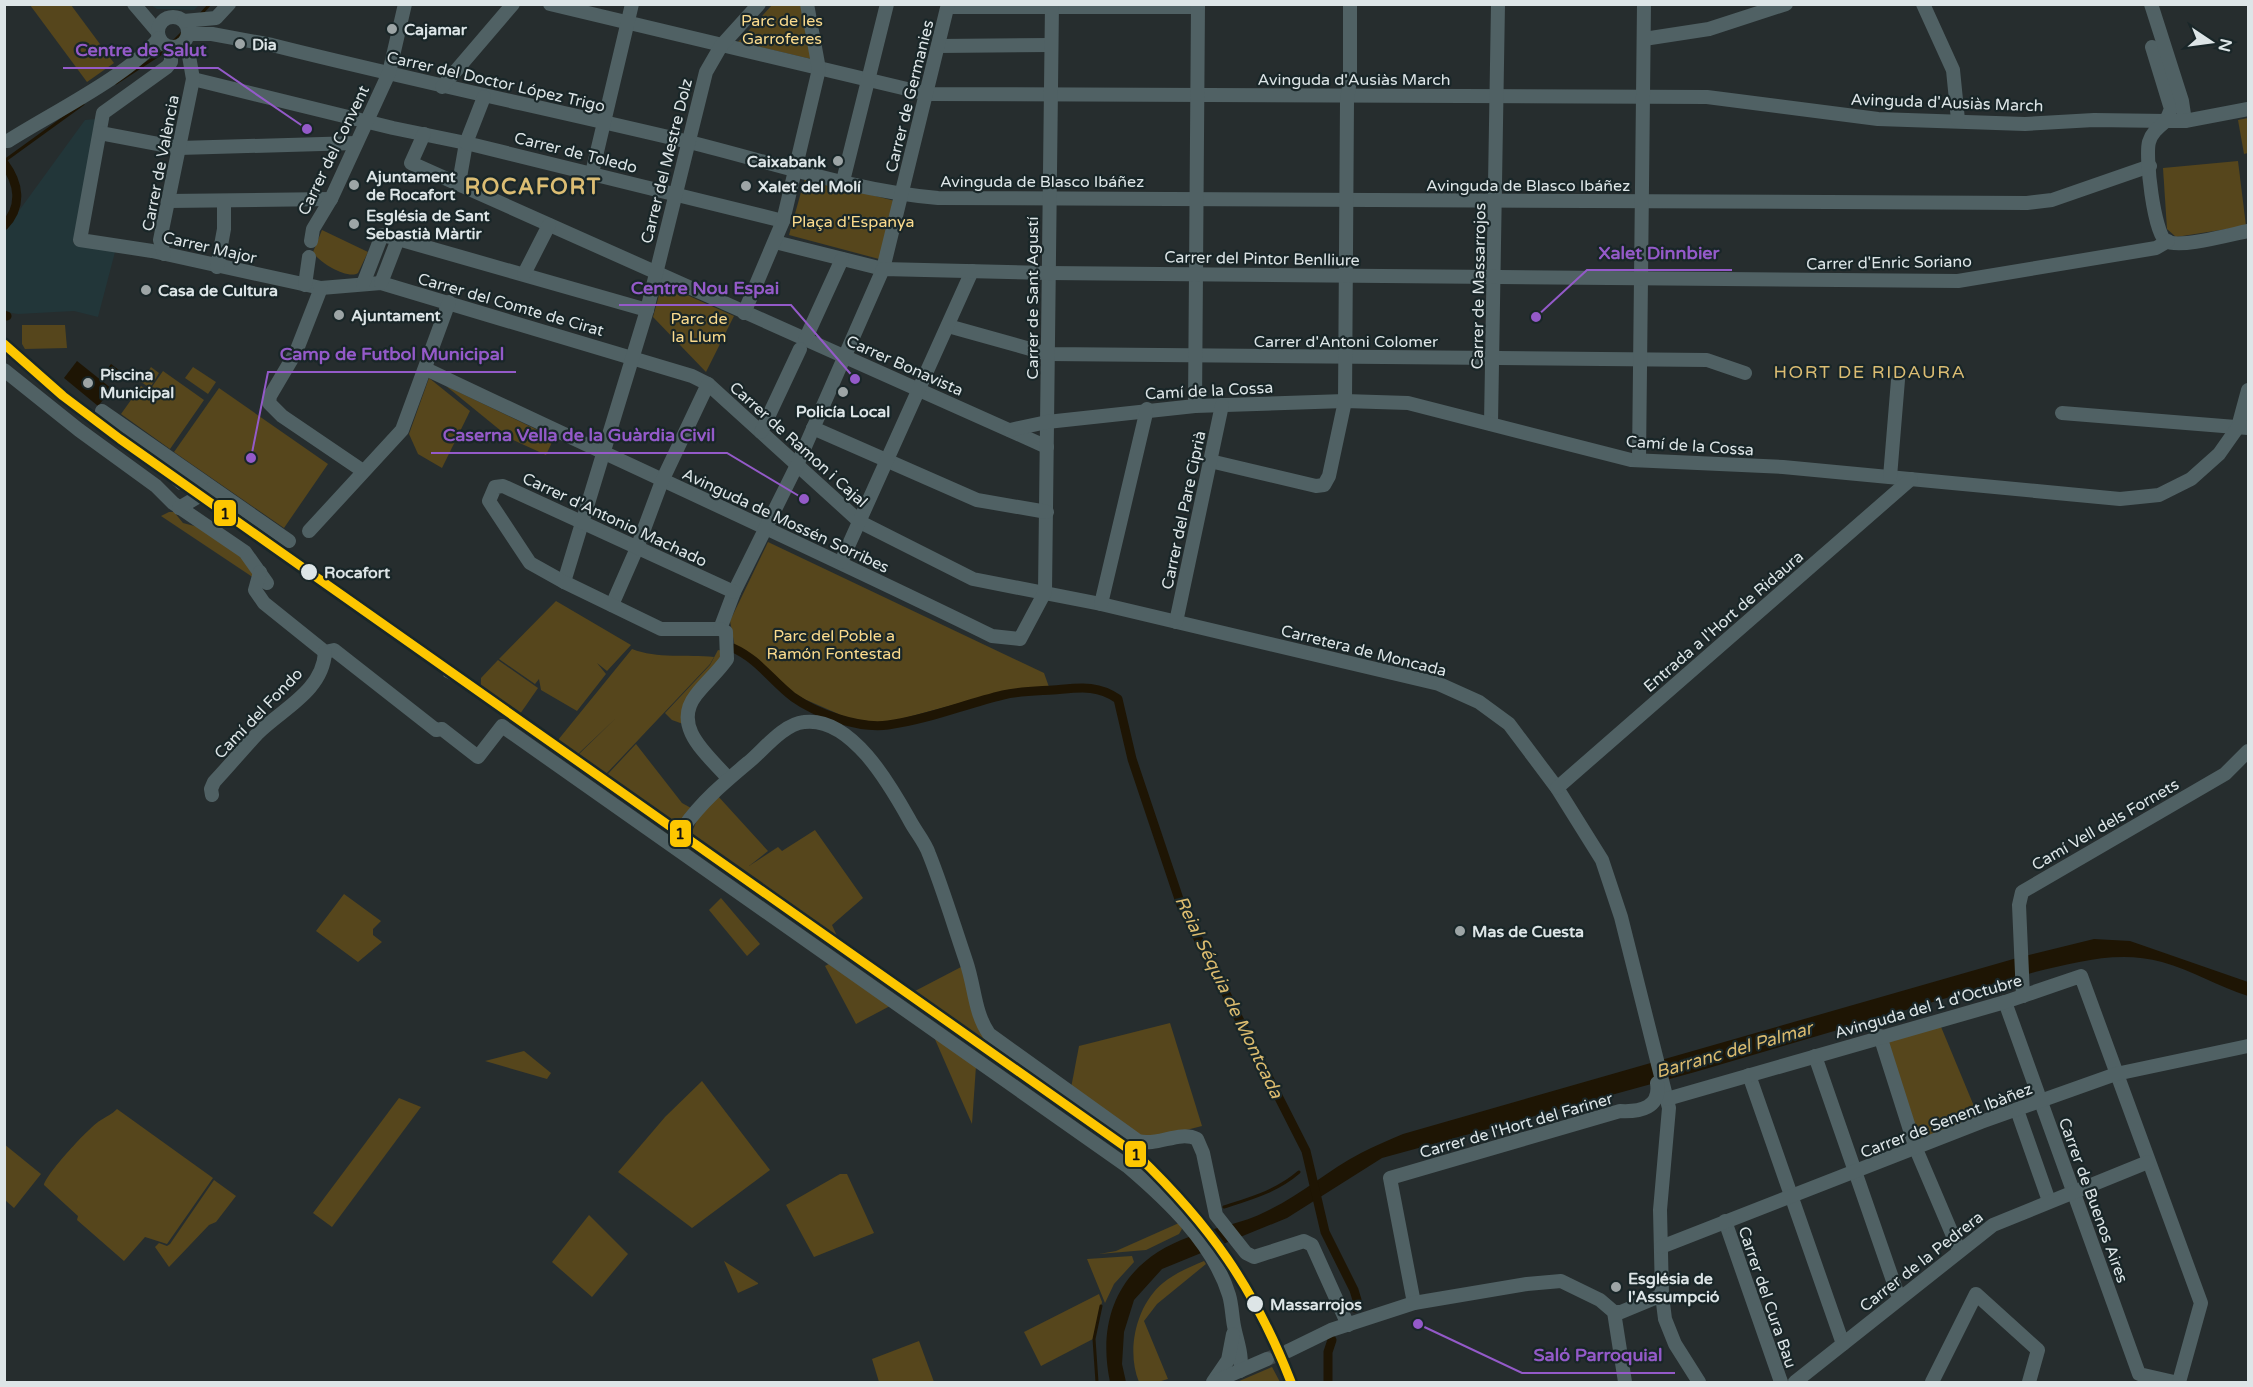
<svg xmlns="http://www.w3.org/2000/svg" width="2253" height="1387" font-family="'Varela Round',sans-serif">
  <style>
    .built { fill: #223639 }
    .green { fill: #56461c }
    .water { fill: #1e1504 }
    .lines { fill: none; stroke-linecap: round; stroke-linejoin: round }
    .stream { stroke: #1e1504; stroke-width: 3 }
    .canal { stroke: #1e1504; stroke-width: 9 }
    .minor-tunnel { stroke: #41494a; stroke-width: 14; stroke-dasharray: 14 7; stroke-linecap: butt }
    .minor { stroke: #506164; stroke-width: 14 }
    .rail-casing { stroke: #5d696a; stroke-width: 5 }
    .rail { stroke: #192628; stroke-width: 3; stroke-dasharray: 9; stroke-linecap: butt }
    .metro-1-casing { stroke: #192628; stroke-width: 14 }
    .metro-1 { stroke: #fdc600; stroke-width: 9 }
    .poi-dot { fill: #9da5a6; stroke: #192628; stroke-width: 2 }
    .stop-dot { fill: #dde5e7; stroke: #192628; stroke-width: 2 }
    .labels { text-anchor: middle; stroke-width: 4.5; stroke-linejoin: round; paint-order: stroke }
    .park-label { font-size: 16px; fill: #fbdb8d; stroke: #192628 }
    .poi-label { font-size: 16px; font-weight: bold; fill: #dde5e7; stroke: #192628; text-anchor: start }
    .street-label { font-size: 16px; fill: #dde5e7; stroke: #192628 }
    .stop-label { font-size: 16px; font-weight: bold; fill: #dde5e7; stroke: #192628; text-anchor: start }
    .neighbourhood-label { font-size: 18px; letter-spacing: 1.5px; fill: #dcbd73; stroke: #192628 }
    .water-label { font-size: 18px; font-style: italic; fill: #dbbb6e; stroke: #192628 }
    .district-label { font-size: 22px; font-weight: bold; letter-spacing: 1.5px; fill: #dcbd73; stroke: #192628 }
    .leader { fill: none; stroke: #945ac9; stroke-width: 2 }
    .callout-dot { fill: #945ac9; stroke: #192628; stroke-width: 2 }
    .callout-label { font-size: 18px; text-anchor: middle; font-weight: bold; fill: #945ac9; stroke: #192628; stroke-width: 4.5; stroke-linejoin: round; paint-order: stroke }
    .line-badge { stroke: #192628; stroke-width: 2 }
    .pale-badge-label { font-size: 16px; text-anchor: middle; font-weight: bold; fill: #111 }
  </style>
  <rect width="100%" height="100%" fill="#262d2e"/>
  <g class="built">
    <polygon points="151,5 199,5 194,10 157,9"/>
    <polygon points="96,119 73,243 115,252 98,317 74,311 18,314 5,312 5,230 85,120"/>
  </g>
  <g class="green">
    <polygon points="30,5 71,5 114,63 87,82"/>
    <polygon points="772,5 802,5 811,59 738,42"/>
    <polygon points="2248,118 2248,153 2244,154 2238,120"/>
    <polygon points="2238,161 2246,226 2176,237 2167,229 2163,168"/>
    <polygon points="805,178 895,201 879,259 789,235"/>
    <path d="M 322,230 L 368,252 L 358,273 C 348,280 318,262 313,252 Z"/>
    <polygon points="662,284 734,316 706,372 653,317"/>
    <polygon points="22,325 65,325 67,348 25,349 22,344"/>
    <polygon points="151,367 159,373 150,388 141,382"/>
    <polygon points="193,367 216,382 208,394 185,378"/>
    <polygon points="163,371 204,400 170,449 121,414 141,386 149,391"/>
    <polygon points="429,378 470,411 442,468 418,454 409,434"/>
    <polygon points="446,386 554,438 546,455 511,439"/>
    <polygon points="219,388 328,464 284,528 174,452"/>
    <polygon points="169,512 174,512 183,523 198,527 248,561 254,578 161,516"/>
    <polygon points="768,542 1044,673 1049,687 1008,690 886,723 850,719 795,695 759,661 735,647 730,621"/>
    <polygon points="556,601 631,645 607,671 597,663 606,674 577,711 541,690 539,679 535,684 499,659"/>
    <path d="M 632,649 C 657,659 687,654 714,657 L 710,664 L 606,774 L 578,755 L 616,718 L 578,754 L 558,740 Z"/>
    <polygon points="718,650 723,651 722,658 683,724 672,720 665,713 710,665"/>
    <polygon points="498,660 538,688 520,714 481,688 481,678"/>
    <polygon points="636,744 682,803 691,808 679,825 607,775"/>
    <polygon points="717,795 768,851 749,866 778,847 782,851 815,830 863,898 832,925 837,936 691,834 701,811"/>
    <polygon points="344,894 381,921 373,929 373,935 382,942 358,962 316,931"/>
    <polygon points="721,898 760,944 747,956 709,910"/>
    <polygon points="829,964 890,1006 856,1024 825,966"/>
    <polygon points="963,966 991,1044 990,1045 915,991"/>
    <polygon points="1939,1022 1981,1123 1917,1147 1882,1037"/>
    <polygon points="1170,1023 1202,1126 1155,1138 1140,1135 1071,1088 1079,1046"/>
    <polygon points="934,1037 976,1066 972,1124"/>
    <polygon points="524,1051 551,1073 547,1079 485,1061"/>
    <polygon points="702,1081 770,1170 692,1228 618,1172 665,1117"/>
    <polygon points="399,1098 421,1107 332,1227 313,1213"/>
    <path d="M 117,1109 L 213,1178 L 167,1244 L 145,1237 L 124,1261 L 77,1220 L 78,1216 L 44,1185 C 46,1174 90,1126 101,1120 C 107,1116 111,1115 117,1109 Z"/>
    <polygon points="4,1144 41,1174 14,1208 5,1200"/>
    <polygon points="840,1174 847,1174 874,1233 814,1257 786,1205"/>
    <polygon points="214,1180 236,1196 216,1222 209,1225 169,1267 155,1247 159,1243 167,1246 170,1244"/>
    <polygon points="589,1215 628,1254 592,1297 552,1262"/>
    <polygon points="1179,1223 1182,1229 1179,1234 1146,1250 1099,1254 1116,1251"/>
    <polygon points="1132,1256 1134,1262 1114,1284 1105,1303 1087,1259"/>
    <polygon points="724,1261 758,1283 758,1284 738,1293"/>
    <path d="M 1204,1261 L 1206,1264 L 1157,1304 L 1144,1321 L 1168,1379 L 1158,1382 L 1139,1382 C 1126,1351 1136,1305 1163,1283 C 1175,1273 1190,1267 1204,1261 Z"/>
    <polygon points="1099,1294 1102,1302 1093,1339 1041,1366 1024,1332"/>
    <polygon points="919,1341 934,1382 879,1382 872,1359"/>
    <polygon points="1272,1367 1280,1382 1237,1382"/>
  </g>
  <g class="water">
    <polygon points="77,361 112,389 98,406 64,378"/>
    <polygon points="111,364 124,374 117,382 105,372"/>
    <path d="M 2094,939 L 2130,941 L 2248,982 L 2248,996 C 2219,987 2192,970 2162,962 C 2119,950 2077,962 2035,972 L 1695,1072 L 1382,1158 L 1287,1218 L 1162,1269 L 1134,1300 L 1124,1332 L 1122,1364 L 1126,1382 L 1110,1382 C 1096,1315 1122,1261 1189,1237 C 1215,1227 1242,1224 1267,1211 C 1301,1195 1328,1170 1361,1153 C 1374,1146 1389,1140 1403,1134 L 2017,958 Z"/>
  </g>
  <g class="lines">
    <g class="stream">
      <polyline points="201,14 210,4"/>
      <polyline points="173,42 183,32"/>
      <polyline points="116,83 165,51"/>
      <polyline points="7,159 83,104"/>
      <path d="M 1224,1207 C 1252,1198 1277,1191 1299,1172"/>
      <polyline points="1097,1382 1094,1339 1101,1306"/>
    </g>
    <g class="canal">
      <path d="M 4,163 C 19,183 23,206 4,226"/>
      <polyline points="4,315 7,316"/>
      <path d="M 733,648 C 758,659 772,681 793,697 C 817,714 859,729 888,725 C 927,720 965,704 1003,695 C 1019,691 1037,691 1053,690 C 1078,688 1097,684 1118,699 L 1132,759 L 1181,905 L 1306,1151 L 1325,1232 L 1354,1290 L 1357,1300 L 1355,1308"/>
      <polyline points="1328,1382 1328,1352 1332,1340"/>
    </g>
    <polyline class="minor-tunnel" points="1267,1359 1288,1351"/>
    <g class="minor">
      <polyline points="134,4 157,31"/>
      <polyline points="550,4 928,94 1707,97 1878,119 2025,124 2094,120 2166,121 2171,109 2152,47"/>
      <polyline points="1923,4 1953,70 1958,120"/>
      <polyline points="2151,4 2182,101 2185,121"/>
      <polyline points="948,7 1198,7"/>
      <circle cx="173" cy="32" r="15"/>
      <polyline points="184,21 216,18 229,4"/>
      <path d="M 188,34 L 212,34 L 272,45 C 411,80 550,109 689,142 C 771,162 853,191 938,198 L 2027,203 L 2052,200 L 2150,166"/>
      <polyline points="1644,39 1709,29 1786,4"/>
      <polyline points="939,46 1051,45"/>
      <polyline points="171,47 171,62 167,67 103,113 80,240 152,251 321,288 381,283 692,376 708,384 860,522 973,579 1101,604 1439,684 1479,702 1509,724 1557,788 1602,860 1621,917 1669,1108 1660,1210 1662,1295 1665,1319 1675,1344 1699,1382"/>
      <polyline points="193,79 393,128 466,143 459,183"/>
      <polyline points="442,87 513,4"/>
      <polyline points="484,97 466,143 783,221"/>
      <path d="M 2248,109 L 2185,121 L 2166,121 C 2159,127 2152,132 2149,142 C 2145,156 2154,234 2166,241 C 2179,249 2232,234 2248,231"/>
      <polyline points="100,133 179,148 356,143"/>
      <polyline points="424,134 411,163 1047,447"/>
      <path d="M 4,141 L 8,141 C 50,114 130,75 159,38"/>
      <polyline points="592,173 632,4"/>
      <polyline points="843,181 887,4"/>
      <polyline points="168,201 331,199"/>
      <polyline points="398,239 647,310"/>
      <polyline points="311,241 313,229 331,199 389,73 405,4"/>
      <polyline points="775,242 883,269 948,4"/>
      <polyline points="164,254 160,240 193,79 189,56 182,44"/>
      <polyline points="217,267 224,229 224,201"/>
      <polyline points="524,274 549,225"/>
      <polyline points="363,284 382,235 398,239 381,283"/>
      <polyline points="305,285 309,257"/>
      <polyline points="321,288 296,352 270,396 269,403 282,416 363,471"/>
      <polyline points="744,313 783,221 819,69 807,4"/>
      <polyline points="948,326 1048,354 1707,360 1745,373"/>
      <polyline points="805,340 842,259"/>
      <path d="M 426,369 C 614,459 805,544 992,636 L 1020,639 L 1045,592 L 1052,4"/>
      <polyline points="4,370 79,430 156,486 173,503 245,552 267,583"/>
      <polyline points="1195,406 1198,4"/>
      <polyline points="102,411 289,541"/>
      <polyline points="2062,413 2248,428"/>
      <polyline points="1491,424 1498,4"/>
      <polyline points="813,428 977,500 1047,512"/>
      <polyline points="1010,430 1047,422 1195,406 1345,401 1408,403 1631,460 1783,467 2120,499 2159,495 2191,479 2219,454 2238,427 2248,390"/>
      <polyline points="761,432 800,349"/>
      <polyline points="1639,460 1644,4"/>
      <polyline points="1210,461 1316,486 1324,485 1329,476 1345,401 1347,101 1350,79 1350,4"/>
      <polyline points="1890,477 1898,380"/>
      <polyline points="179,508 211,489"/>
      <polyline points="309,531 402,430 449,302"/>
      <polyline points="841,562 972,271"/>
      <path d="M 260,572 L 255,590 L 264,603 L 325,652 L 334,650 L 436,730 L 442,729 L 478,757 L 502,726 L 1127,1166 C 1167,1200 1213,1243 1229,1295 C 1232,1305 1232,1316 1234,1326 C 1237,1342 1243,1355 1240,1371"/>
      <polyline points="564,582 647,310 706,72 721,46 759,4"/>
      <polyline points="1101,604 1147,409"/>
      <polyline points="612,605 637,548 662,481 708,384"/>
      <polyline points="1176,622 1222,405"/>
      <polyline points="720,629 734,592 797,465 883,269 1048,273 1958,281 2156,248 2168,241"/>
      <polyline points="720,629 661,629 564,582 530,563 489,501 495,487 503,486 734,592"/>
      <path d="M 720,629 L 726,632 L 727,659 C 718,672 706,682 696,695 C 671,727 708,755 728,778"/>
      <polyline points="1557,788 1911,479"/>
      <path d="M 212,795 L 211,789 L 214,782 C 229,766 243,749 258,733 C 282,709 323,691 325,652"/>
      <path d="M 683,828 C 702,801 725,782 750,761 C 765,748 784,724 804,722 C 851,716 890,785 909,819 C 915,831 925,842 929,854 C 943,889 954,926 966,961 C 975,987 974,1012 989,1034 L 1138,1141 C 1157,1147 1179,1130 1197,1139 L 1203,1153 L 1216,1215 L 1246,1253 L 1254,1257 L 1304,1241 L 1312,1245 L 1348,1325"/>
      <polyline points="2023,996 2019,905 2022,892 2225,774 2248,751"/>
      <polyline points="2005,1002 2139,1374 2174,1382"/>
      <polyline points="1880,1036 1916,1149 1959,1250"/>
      <polyline points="1815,1056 1899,1298"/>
      <polyline points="1749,1075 1843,1344"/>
      <polyline points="1667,1099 2005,1002 2081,976 2201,1303 2179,1382"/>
      <polyline points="2017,1110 2049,1201"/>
      <polyline points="1725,1221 1781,1382"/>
      <polyline points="1661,1247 1981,1122 2116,1074 2248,1046"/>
      <path d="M 1414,1303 L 1390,1178 L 1620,1111 C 1640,1112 1661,1108 1657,1083"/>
      <polyline points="1614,1312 1621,1312 1662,1295"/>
      <polyline points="1288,1351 1331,1330 1414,1303 1527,1284 1561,1281 1600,1300 1614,1312 1625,1382"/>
      <polyline points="1213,1382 1228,1360 1233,1334"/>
      <polyline points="1214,1382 1267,1359"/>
      <polyline points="1795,1382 1993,1225 2148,1162"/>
      <polyline points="1932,1382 1976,1294 2038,1350 2029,1382"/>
    </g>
    <defs>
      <g id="rail">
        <polyline points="154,464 179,487"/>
        <polyline points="446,675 472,688"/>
      </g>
    </defs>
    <use href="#rail" class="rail-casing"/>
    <use href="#rail" class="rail"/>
    <defs>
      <path id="metro-1" d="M 4,344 L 63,396 L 120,439 L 1137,1155 C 1210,1225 1254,1287 1291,1382"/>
    </defs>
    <use href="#metro-1" class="metro-1-casing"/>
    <use href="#metro-1" class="metro-1"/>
  </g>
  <g class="poi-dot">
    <circle cx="392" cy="29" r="6"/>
    <circle cx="240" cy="44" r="6"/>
    <circle cx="838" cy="161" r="6"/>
    <circle cx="354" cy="185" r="6"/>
    <circle cx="746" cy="186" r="6"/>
    <circle cx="354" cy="224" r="6"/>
    <circle cx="146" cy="290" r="6"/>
    <circle cx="339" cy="315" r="6"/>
    <circle cx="88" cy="383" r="6"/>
    <circle cx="843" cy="392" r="6"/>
    <circle cx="1460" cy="931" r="6"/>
    <circle cx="1616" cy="1287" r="6"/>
  </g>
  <g class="stop-dot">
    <circle cx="309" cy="572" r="9"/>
    <circle cx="1255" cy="1304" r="9"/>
  </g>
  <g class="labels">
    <g class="park-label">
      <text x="782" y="26">Parc de les<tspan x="782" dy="18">Garroferes</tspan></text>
      <text x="853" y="227">Plaça d'Espanya</text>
      <text x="699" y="324">Parc de<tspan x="699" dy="18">la Llum</tspan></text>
      <text x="834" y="641">Parc del Poble a<tspan x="834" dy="18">Ramón Fontestad</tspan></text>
    </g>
    <g class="poi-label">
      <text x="404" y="35">Cajamar</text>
      <text x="252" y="50">Dia</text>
      <text x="826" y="167" text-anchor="end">Caixabank</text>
      <text x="366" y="182">Ajuntament<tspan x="366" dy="18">de Rocafort</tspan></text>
      <text x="758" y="192">Xalet del Molí</text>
      <text x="366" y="221">Església de Sant<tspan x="366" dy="18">Sebastià Màrtir</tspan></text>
      <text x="158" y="296">Casa de Cultura</text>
      <text x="351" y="321">Ajuntament</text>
      <text x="100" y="380">Piscina<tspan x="100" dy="18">Municipal</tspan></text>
      <text x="843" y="417" text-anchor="middle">Policía Local</text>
      <text x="1472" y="937">Mas de Cuesta</text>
      <text x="1628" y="1284">Església de<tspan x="1628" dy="18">l'Assumpció</tspan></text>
    </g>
    <g class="street-label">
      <text x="1354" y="85">Avinguda d'Ausiàs March</text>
      <text transform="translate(496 81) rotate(13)" y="6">Carrer del Doctor López Trigo</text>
      <text transform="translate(909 96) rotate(-76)" y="6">Carrer de Germanies</text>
      <text transform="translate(1947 102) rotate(2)" y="6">Avinguda d'Ausiàs March</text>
      <text transform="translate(333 150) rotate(-64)" y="6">Carrer del Convent</text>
      <text transform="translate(576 152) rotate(14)" y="6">Carrer de Toledo</text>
      <text transform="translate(666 161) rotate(-76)" y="6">Carrer del Mestre Dolz</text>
      <text transform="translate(160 163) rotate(-79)" y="6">Carrer de València</text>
      <text x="1042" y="187">Avinguda de Blasco Ibáñez</text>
      <text x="1528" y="191">Avinguda de Blasco Ibáñez</text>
      <text transform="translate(210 247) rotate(13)" y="6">Carrer Major</text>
      <text transform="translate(1262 258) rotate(1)" y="6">Carrer del Pintor Benlliure</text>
      <text transform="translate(1889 262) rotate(-1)" y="6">Carrer d'Enric Soriano</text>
      <text transform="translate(1478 286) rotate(-89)" y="6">Carrer de Massarrojos</text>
      <text transform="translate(1032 298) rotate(-90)" y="6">Carrer de Sant Agustí</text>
      <text transform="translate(511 304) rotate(16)" y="6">Carrer del Comte de Cirat</text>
      <text x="1346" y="347">Carrer d'Antoni Colomer</text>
      <text transform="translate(905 365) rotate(24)" y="6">Carrer Bonavista</text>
      <text transform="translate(1209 390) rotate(-3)" y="6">Camí de la Cossa</text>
      <text transform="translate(799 444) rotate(42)" y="6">Carrer de Ramon i Cajal</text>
      <text transform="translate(1690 445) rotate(4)" y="6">Camí de la Cossa</text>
      <text transform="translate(1183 510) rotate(-78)" y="6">Carrer del Pare Ciprià</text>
      <text transform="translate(615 519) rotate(25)" y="6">Carrer d'Antonio Machado</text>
      <text transform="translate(786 520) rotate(25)" y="6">Avinguda de Mossén Sorribes</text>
      <text transform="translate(1723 621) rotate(-41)" y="6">Entrada a l'Hort de Ridaura</text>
      <text transform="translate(1364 650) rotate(14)" y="6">Carretera de Moncada</text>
      <text transform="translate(258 713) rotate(-46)" y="6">Camí del Fondo</text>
      <text transform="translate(2105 824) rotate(-30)" y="6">Camí Vell dels Fornets</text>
      <text transform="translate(1928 1006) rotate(-16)" y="6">Avinguda del 1 d'Octubre</text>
      <text transform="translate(1946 1120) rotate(-21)" y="6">Carrer de Senent Ibàñez</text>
      <text transform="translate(1516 1125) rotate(-16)" y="6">Carrer de l'Hort del Fariner</text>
      <text transform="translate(2094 1200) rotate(70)" y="6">Carrer de Buenos Aires</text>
      <text transform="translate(1921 1261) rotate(-38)" y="6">Carrer de la Pedrera</text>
      <text transform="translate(1768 1297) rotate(71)" y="6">Carrer del Cura Bau</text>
    </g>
    <g class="stop-label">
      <text x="324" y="578">Rocafort</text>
      <text x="1270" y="1310">Massarrojos</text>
    </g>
    <g class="neighbourhood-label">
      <text x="1870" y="378">HORT DE RIDAURA</text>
    </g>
    <g class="water-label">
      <text transform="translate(1229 997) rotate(64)" y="6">Reial Séquia de Montcada</text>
      <text transform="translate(1734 1050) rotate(-16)" y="6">Barranc del Palmar</text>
    </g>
    <g class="district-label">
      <text x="533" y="194">ROCAFORT</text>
    </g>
  </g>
  <path class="leader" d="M307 129L218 68H63M1536 317L1587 270H1732M855 379L791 305H619M251 458L268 372H516M804 499L727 453H431M1418 1324L1522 1373H1675"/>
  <g class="callout-dot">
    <circle cx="307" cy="129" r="6"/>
    <circle cx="1536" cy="317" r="6"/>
    <circle cx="855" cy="379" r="6"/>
    <circle cx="251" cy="458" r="6"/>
    <circle cx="804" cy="499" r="6"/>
    <circle cx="1418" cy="1324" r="6"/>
  </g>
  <g class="callout-label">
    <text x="141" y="56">Centre de Salut</text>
    <text x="1659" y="259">Xalet Dinnbier</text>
    <text x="705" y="294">Centre Nou Espai</text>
    <text x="392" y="360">Camp de Futbol Municipal</text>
    <text x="579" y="441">Caserna Vella de la Guàrdia Civil</text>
    <text x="1598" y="1361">Saló Parroquial</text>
  </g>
  <g class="line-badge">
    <rect x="213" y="499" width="24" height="28" rx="6" fill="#fdc600"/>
    <rect x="669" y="819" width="23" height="29" rx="6" fill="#fdc600"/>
    <rect x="1124" y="1140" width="23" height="28" rx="6" fill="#fdc600"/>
  </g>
  <g class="pale-badge-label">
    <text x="225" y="519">1</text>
    <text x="680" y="839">1</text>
    <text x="1136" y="1160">1</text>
  </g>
  <rect width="2253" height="1387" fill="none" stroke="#dde5e7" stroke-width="12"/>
  <g transform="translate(2211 42) rotate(103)" stroke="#192628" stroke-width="4.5" paint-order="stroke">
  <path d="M0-4.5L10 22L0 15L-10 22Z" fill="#dde5e7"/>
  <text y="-9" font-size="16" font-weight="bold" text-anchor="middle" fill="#dde5e7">N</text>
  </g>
</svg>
